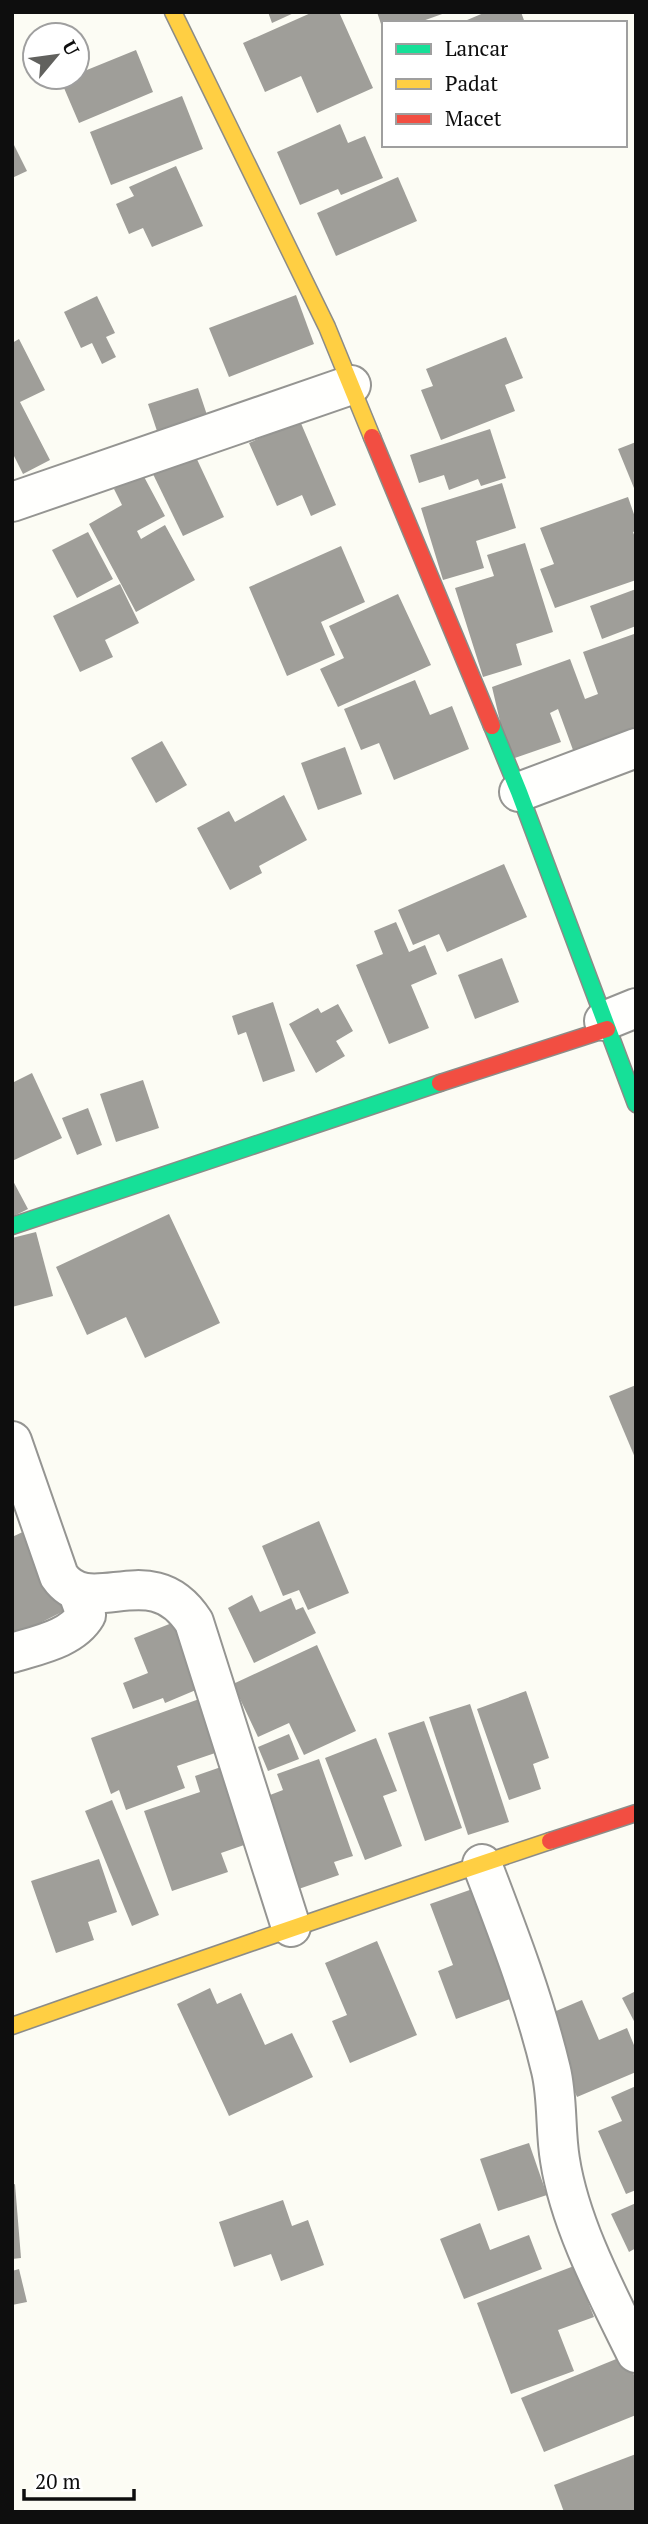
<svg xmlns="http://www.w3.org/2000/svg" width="648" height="2524" font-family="'PT Serif',serif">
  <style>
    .building { fill: #9f9e99 }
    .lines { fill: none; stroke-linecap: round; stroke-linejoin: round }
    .street-casing { stroke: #959592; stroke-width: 42 }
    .fast-casing { stroke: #8c8c88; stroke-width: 19 }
    .slow-casing { stroke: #8c8c88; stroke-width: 19 }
    .jam-casing { stroke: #8c8c88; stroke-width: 19 }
    .street { stroke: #fffffd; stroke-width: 38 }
    .fast { stroke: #16e098; stroke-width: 16 }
    .slow { stroke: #ffcf43; stroke-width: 16 }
    .jam { stroke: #f24e42; stroke-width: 16 }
  </style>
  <rect width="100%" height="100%" fill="#fcfcf4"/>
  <g class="building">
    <polygon points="268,12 296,12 272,23"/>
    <polygon points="313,12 339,12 373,88 317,113 301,76 265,92 243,43"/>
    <polygon points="377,12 445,12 445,13 417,23 384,23 383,30"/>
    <polygon points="486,12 521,12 525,23 460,23"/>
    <polygon points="136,50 153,92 79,123 61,81 77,77 77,74"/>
    <polygon points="182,96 203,149 111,185 90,132"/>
    <polygon points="340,124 348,143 365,136 383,178 341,195 338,189 300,205 277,152"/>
    <polygon points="12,141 27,171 12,178"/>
    <polygon points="176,166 203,226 152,247 143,228 129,234 116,204 134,196 129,187"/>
    <polygon points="398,177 417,221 336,256 317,213"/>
    <polygon points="296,295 314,344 229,377 209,328"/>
    <polygon points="97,296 115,333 106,337 116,357 102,364 92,343 81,348 64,312"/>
    <polygon points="506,337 523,378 505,385 515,411 441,440 421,390 433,386 426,369"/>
    <polygon points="19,339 45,390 20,402 50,460 23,474 12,452 12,343"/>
    <polygon points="198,388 208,418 158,434 148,404"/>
    <polygon points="300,421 336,505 311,516 302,495 277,506 249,443"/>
    <polygon points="490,429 506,478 481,486 478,479 449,490 444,475 419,483 410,455"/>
    <polygon points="636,442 636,493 618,449"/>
    <polygon points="194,453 224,517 183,536 152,472"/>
    <polygon points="142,473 165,516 137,531 141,539 165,525 195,580 136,612 89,524 122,505 114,489"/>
    <polygon points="502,483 516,528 476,541 484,568 443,580 421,508"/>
    <polygon points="628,497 636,520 636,531 633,532 636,540 636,580 555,608 540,569 554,564 540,528"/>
    <polygon points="88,532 113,579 77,598 52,550"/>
    <polygon points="525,543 553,632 516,644 522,665 483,677 455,588 494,576 487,555"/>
    <polygon points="341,546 365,602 321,622 335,655 287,676 249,587"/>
    <polygon points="120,584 139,623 105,640 113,657 80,672 53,616"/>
    <polygon points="636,589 636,626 602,639 590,606"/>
    <polygon points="398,594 431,665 338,707 320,669 344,658 329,626"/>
    <polygon points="634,634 636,639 636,727 573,750 558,709 550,713 561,742 509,760 492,687 570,659 585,699 598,694 583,652"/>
    <polygon points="415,680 430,715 452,706 469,749 394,780 379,743 361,750 344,709"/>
    <polygon points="162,741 187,785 156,803 131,758"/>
    <polygon points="345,747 362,794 318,810 301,763"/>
    <polygon points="284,795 307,840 259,866 262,873 230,890 197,828 229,811 235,822"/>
    <polygon points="504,864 527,917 447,952 439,934 413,945 398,910"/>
    <polygon points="396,922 409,952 425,945 437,974 411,985 429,1028 389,1044 356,965 383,954 374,931"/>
    <polygon points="502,958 519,1002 475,1019 458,975"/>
    <polygon points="273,1002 295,1071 263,1082 246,1032 238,1035 232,1016"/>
    <polygon points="338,1004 353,1031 336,1041 345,1056 316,1073 289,1024 318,1008 321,1013"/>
    <polygon points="32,1073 62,1138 12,1161 12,1083"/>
    <polygon points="143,1080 159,1128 116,1142 100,1094"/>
    <polygon points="88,1108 102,1145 77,1155 62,1118"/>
    <polygon points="12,1179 28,1209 12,1217"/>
    <polygon points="169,1214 220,1323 145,1358 126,1317 87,1335 56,1267"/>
    <polygon points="36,1232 53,1296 12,1307 12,1238"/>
    <polygon points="636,1385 636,1460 609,1396"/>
    <polygon points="319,1521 349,1593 308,1610 299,1590 283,1596 262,1546"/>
    <polygon points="27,1530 66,1610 12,1637 12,1537"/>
    <polygon points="252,1595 260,1612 291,1598 296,1610 303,1607 316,1633 254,1663 228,1608"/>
    <polygon points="177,1621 203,1687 165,1703 163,1698 133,1709 123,1683 148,1673 134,1638"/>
    <polygon points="317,1645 356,1731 304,1755 289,1723 258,1737 233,1684"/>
    <polygon points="526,1691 549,1758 533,1764 541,1789 509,1800 477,1709"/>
    <polygon points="202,1698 221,1751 177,1766 185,1788 126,1810 119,1790 111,1794 91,1738"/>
    <polygon points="470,1704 509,1822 468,1835 429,1717"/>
    <polygon points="424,1721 462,1828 425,1841 388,1733"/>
    <polygon points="289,1734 299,1759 268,1771 258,1747"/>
    <polygon points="376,1738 397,1791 383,1796 402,1846 365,1860 325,1758"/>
    <polygon points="319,1759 353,1856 334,1862 339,1875 290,1892 257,1800 283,1790 277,1774"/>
    <polygon points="221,1767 247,1844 221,1853 228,1872 172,1891 144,1811 200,1792 195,1776"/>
    <polygon points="112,1800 159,1915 132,1926 85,1811"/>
    <polygon points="99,1859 117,1912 88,1922 94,1940 56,1953 31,1881"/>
    <polygon points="481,1886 521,1995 456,2019 438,1971 453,1965 430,1904"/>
    <polygon points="377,1941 417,2035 350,2063 332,2021 347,2015 325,1963"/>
    <polygon points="210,1988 217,2004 241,1993 265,2045 292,2033 313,2077 229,2116 177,2004"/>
    <polygon points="636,1991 636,2025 622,1998"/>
    <polygon points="582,2000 599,2040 627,2028 636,2050 636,2072 577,2097 542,2017"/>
    <polygon points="636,2086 636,2190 626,2194 598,2131 622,2121 611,2097"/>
    <polygon points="529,2143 547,2195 498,2211 480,2159"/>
    <polygon points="15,2184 21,2258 12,2259 12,2185"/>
    <polygon points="283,2200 292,2226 308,2220 324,2265 281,2281 271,2254 234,2267 219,2222"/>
    <polygon points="636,2203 636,2248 629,2252 611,2214"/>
    <polygon points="480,2223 490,2250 529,2235 542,2269 464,2299 440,2239"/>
    <polygon points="574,2266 594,2317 558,2330 574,2371 511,2394 477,2303"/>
    <polygon points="19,2269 27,2302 12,2305 12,2271"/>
    <polygon points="626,2355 636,2380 636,2415 544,2452 521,2398"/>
    <polygon points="636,2454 636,2512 564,2512 554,2485"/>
  </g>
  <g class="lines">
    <defs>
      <g id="street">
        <polyline points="12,502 351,385"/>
        <polyline points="519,792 636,748"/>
        <polyline points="604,1021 636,1008"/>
        <path d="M 12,1441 L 59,1576 C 91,1622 151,1555 194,1622 L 291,1927"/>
        <path d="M 12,1653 C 37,1645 72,1639 86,1615 L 78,1593"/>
        <path d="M 482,1864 C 508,1932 534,1999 551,2070 C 558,2099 555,2131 560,2160 C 570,2225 607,2294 636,2353"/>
      </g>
      <g id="fast">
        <polyline points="492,726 519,792 636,1104"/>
        <polyline points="12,1226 440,1083"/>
      </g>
      <g id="slow">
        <polyline points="173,12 327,327 372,437"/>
        <path d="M 12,2026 C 191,1963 370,1901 550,1841"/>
      </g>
      <g id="jam">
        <polyline points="372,437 492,726"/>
        <polyline points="440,1083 607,1029"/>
        <polyline points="550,1841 636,1813"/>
      </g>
    </defs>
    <use href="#street" class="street-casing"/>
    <use href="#fast" class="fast-casing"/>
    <use href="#slow" class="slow-casing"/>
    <use href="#jam" class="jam-casing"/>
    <use href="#street" class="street"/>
    <use href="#fast" class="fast"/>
    <use href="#slow" class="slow"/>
    <use href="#jam" class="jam"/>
  </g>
  <rect width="648" height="2524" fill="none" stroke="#0e0e0e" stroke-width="28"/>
  <rect x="382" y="21" width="245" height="126" fill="#ffffff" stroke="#9f9f9f" stroke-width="2"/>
  <rect x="396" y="44" width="35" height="10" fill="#16e098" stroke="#9f9f9f" stroke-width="2"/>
  <text x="445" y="56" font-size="21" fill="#0e0e0e">Lancar</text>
  <rect x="396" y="79" width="35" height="10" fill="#ffcf43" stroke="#9f9f9f" stroke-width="2"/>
  <text x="445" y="91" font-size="21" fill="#0e0e0e">Padat</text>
  <rect x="396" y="114" width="35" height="10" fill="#f24e42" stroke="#9f9f9f" stroke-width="2"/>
  <text x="445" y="126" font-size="21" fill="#0e0e0e">Macet</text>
  <g transform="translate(56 56) rotate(61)"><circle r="33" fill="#ffffff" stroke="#9f9f9f" stroke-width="2"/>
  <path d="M0-5L12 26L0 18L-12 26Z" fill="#61615e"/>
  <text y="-10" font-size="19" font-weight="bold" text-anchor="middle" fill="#0e0e0e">U</text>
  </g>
  <path d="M24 2489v10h110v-10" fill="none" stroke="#0e0e0e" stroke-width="3.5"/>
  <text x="35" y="2489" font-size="21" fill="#0e0e0e" stroke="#ffffff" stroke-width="5" paint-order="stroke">20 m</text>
</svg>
